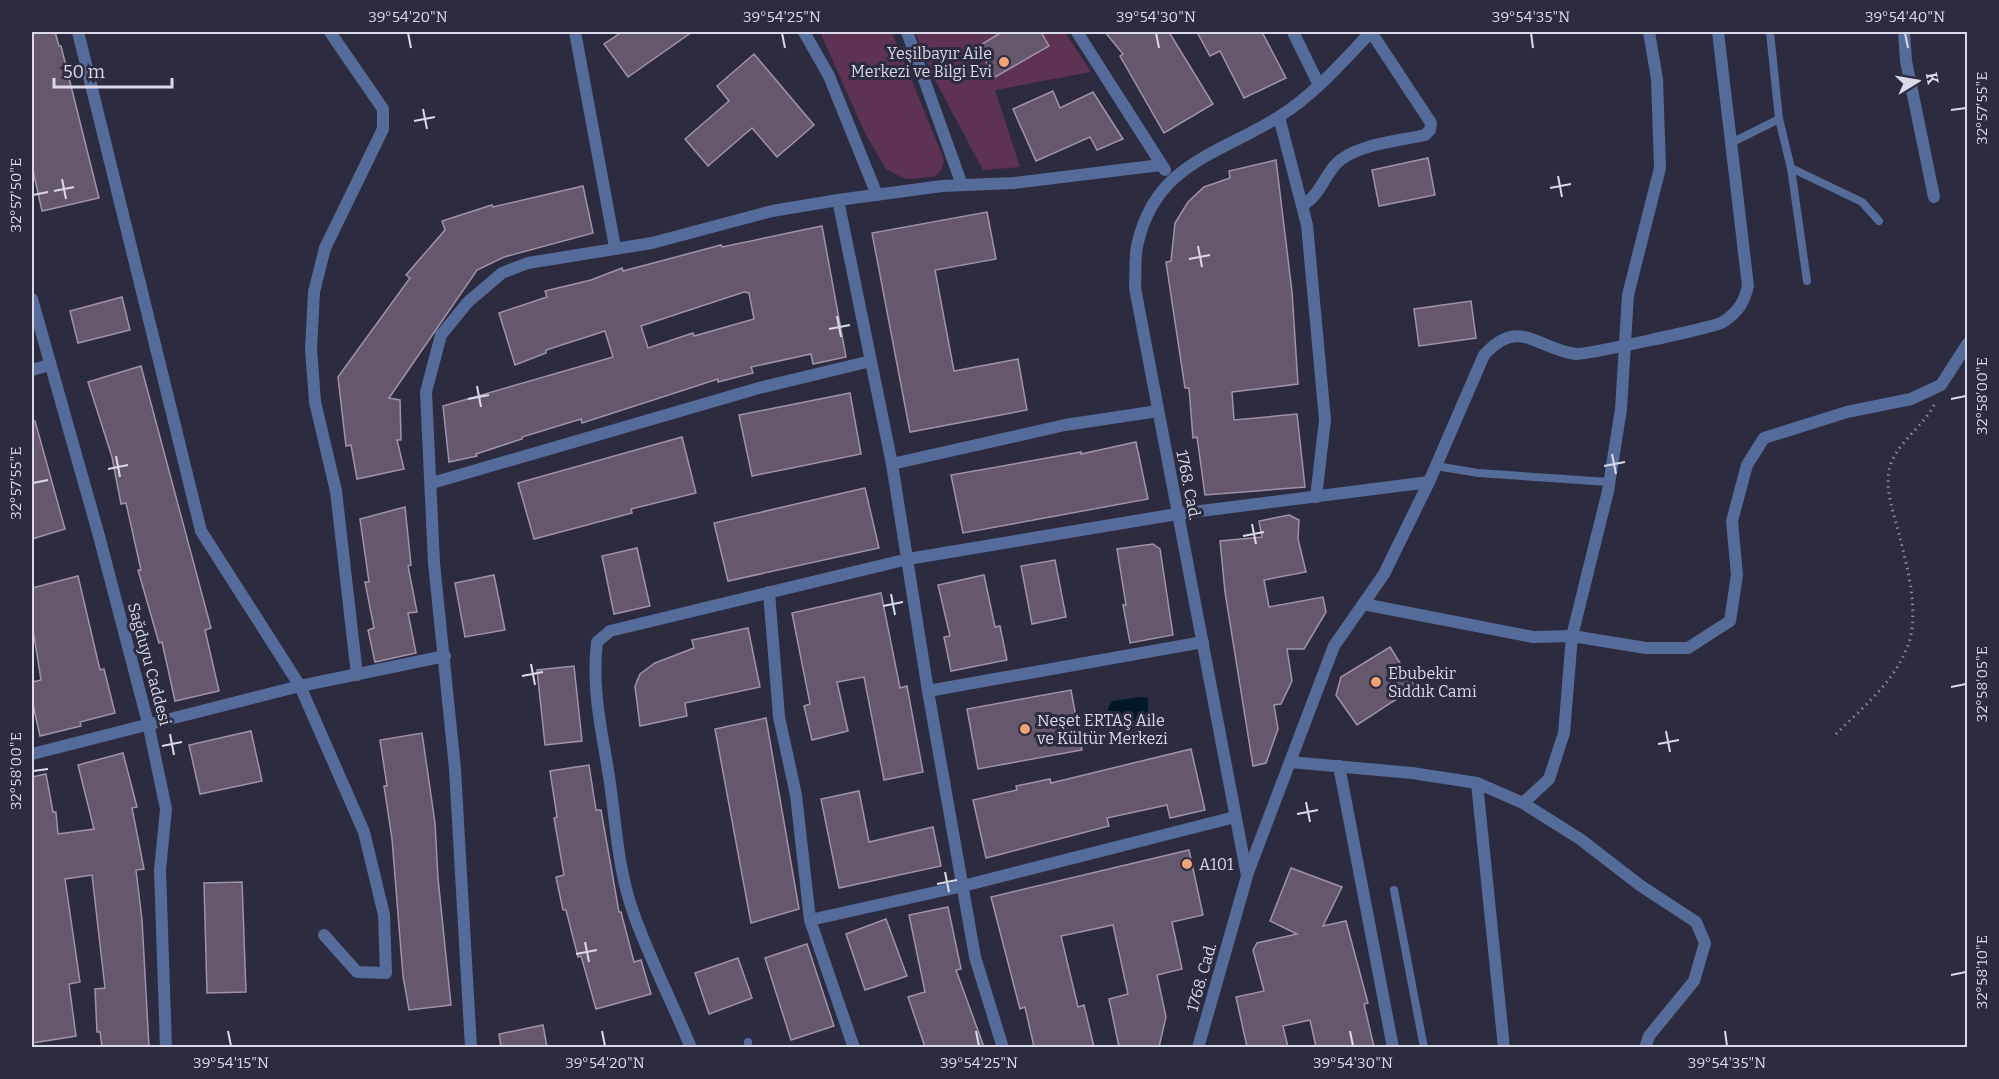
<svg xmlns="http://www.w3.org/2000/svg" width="1999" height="1079" font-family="Bitter,serif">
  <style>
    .green { fill: #5e3252 }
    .water { fill: #001828 }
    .building { fill: #65586d; stroke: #a192a9; stroke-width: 1.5; fill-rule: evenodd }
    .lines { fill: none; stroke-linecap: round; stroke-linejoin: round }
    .path { stroke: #8a889a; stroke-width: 3; stroke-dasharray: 1.5 4.5; stroke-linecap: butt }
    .service { stroke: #556b99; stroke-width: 8 }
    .minor { stroke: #556b99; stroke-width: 12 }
    .tertiary { stroke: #556b99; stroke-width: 12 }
    .ticks { fill: none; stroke: #dad9e7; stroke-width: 2 }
    .poi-dot { fill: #efa376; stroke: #2d2b40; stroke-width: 2 }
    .labels { text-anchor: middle; stroke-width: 6; stroke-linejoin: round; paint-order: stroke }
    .poi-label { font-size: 16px; fill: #dad9e7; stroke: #2d2b40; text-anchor: start }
    .street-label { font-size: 16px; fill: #dad9e7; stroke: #2d2b40 }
    .neatline { fill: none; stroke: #dad9e7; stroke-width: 2 }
    .ticks-label { font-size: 15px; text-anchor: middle; fill: #dad9e7 }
  </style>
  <rect width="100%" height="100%" fill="#2d2b40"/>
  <g class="green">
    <polygon points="820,32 892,32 944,160 942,170 934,177 905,179 886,169 865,133"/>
    <polygon points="915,32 1065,32 1091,72 995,90 1020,167 983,170 934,78"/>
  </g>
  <polygon class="water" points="1141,697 1148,698 1148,718 1116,723 1111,721 1108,708 1112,701"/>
  <g class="building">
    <polygon points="32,32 55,32 59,46 61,46 99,198 42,211 32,166"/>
    <polygon points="622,32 692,32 628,77 604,44"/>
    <polygon points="1002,32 1041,32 1049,46 995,77 977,47"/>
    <polygon points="1105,32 1169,32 1213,104 1164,133 1120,56 1123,54"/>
    <polygon points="1197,32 1262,32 1286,78 1244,98 1220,51 1210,56"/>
    <polygon points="754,54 814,125 777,157 752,128 708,166 685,139 729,101 717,86"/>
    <polygon points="1053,91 1060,108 1093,92 1123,139 1097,150 1090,137 1036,161 1013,109"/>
    <polygon points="1428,158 1435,195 1379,206 1372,170"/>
    <polygon points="1276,160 1292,292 1298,384 1232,392 1234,420 1297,414 1305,487 1205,495 1197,437 1193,438 1189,388 1185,388 1166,262 1171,261 1175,223 1188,202 1204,187 1230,178 1229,171"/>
    <polygon points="583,186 593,233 504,257 477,270 389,398 400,400 401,440 397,440 404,469 357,479 351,445 346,446 338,377 410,278 406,275 445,230 442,221 492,205 493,207"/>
    <polygon points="987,212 996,259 935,270 954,371 1018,359 1027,410 910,432 872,233"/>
    <path d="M 822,226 L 846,357 L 813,364 L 811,354 L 751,367 L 753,373 L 718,382 L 718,379 L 582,423 L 581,419 L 522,437 L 522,439 L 476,454 L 477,456 L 449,462 L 443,406 L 613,357 L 605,331 L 546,350 L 546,353 L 515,365 L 499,313 L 547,297 L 545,291 L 591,280 L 622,268 L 623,271 L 721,245 L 722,247 ZM 744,292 L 749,293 L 754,319 L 694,336 L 693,333 L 648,348 L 641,326 Z"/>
    <polygon points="122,297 130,330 78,343 70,311"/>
    <polygon points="1471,301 1476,338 1419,346 1414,309"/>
    <polygon points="141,366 211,628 205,630 219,691 175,701 162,642 159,643 138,570 141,570 126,503 121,504 112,457 88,382"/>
    <polygon points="850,393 861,454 752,476 739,415"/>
    <polygon points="32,421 35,421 65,529 32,539"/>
    <polygon points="682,437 696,493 631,509 632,513 534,539 518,483"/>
    <polygon points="1136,442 1148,499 963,533 951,475 1081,452 1081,454"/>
    <polygon points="865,488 879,548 728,581 714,523"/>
    <polygon points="405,507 411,565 408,566 417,612 408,613 416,653 375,662 368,630 374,628 365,582 369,582 360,519"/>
    <polygon points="1289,515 1299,520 1298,539 1306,572 1264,580 1269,607 1323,597 1326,612 1304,649 1287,649 1292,681 1281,704 1274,705 1278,729 1266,763 1253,766 1225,592 1220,541 1262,537 1259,521"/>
    <polygon points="1153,544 1160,549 1173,635 1130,643 1123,605 1126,605 1117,549"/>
    <polygon points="637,548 650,606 614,614 602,556"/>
    <polygon points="1055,560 1066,617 1032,624 1021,566"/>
    <polygon points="494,575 505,630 465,637 455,583"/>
    <polygon points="984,575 995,627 1000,626 1007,660 951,671 944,637 950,636 938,585"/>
    <polygon points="78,576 100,670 104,669 115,713 80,722 81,726 40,736 32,700 32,682 41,680 32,623 32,588"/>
    <polygon points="881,593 900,688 907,686 923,772 884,780 864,677 837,682 848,731 812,740 804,706 810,704 792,613"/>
    <polygon points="748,628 760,687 685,703 687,716 640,726 635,686 640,674 655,663 694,648 692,640"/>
    <polygon points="1390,647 1415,687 1357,725 1336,695 1341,677"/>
    <polygon points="574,666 582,741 545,745 537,670"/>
    <polygon points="1071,690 1082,750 978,769 967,709"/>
    <polygon points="766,718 799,909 751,923 715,729"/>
    <polygon points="251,731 262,781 200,794 189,745"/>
    <polygon points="422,733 435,823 438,878 451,1005 409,1010 403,976 392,839 384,786 387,786 380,740"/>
    <polygon points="1191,749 1205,810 1170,818 1167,805 1107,818 1109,826 986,858 973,800 1017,790 1016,786 1050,779 1051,783"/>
    <polygon points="123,753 137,807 132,808 144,869 136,870 142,920 149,1047 102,1047 100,1032 97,1032 95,989 105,988 92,875 65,879 80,982 69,984 76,1036 32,1043 32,777 46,774 53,812 56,812 58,834 94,829 78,765"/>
    <polygon points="589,765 596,810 601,810 619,912 621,912 634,962 641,960 651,994 596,1009 581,956 578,957 566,910 563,910 556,877 564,875 554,818 557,817 550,771"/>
    <polygon points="859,791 869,842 933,827 941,866 839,888 821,799"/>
    <polygon points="1189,850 1203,915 1172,922 1182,969 1157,975 1166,1017 1159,1047 1119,1047 1109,999 1128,994 1113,925 1061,936 1078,1007 1084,1005 1094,1047 1034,1047 1025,1007 1020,1009 991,897"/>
    <polygon points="1291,868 1342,887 1323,926 1346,921 1368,1003 1364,1004 1374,1047 1316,1047 1310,1020 1283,1026 1288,1047 1247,1047 1236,997 1264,991 1253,950 1257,943 1297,934 1270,921"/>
    <polygon points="242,882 246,992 207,993 204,883"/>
    <polygon points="948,907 961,969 956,970 984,1047 925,1047 908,997 925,992 909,915"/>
    <polygon points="886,919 907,976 865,990 846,934"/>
    <polygon points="807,944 834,1026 791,1040 765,958"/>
    <polygon points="738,958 752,998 709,1014 695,973"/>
    <polygon points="543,1025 547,1047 501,1047 499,1034"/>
  </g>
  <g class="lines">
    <path class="path" d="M 1836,734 C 1861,709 1892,684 1906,650 C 1921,618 1908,570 1900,538 C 1895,516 1885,493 1889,470 C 1895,443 1923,428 1935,403"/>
    <g class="service">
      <polyline points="1770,32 1779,119 1791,168 1807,281"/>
      <polyline points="1733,142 1779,119"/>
      <polyline points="1791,168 1862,202 1879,221"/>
      <polyline points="1436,466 1478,473 1609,482"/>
      <polyline points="1394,890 1424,1048"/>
      <polyline points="748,1048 748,1042"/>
    </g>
    <g class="minor">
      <polyline points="78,32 201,531 300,686 364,832 384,915 386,973 357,972 324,935"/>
      <polyline points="330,32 383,109 383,129 325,248 314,292 311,349 315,402 336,491 357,675"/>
      <polyline points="575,32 615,247"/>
      <polyline points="804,32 829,76 877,195"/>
      <polyline points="907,32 962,185"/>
      <polyline points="1077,32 1165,170"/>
      <polyline points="1293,32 1319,85"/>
      <polyline points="1904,32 1906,61 1934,197"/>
      <polyline points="1279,117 1307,225 1325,420 1316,497"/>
      <polyline points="838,200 892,464 928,691 975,957 1003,1048"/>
      <path d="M 1304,204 C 1319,196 1324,177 1336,164 C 1355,144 1400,141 1425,135 L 1430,130 L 1431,123 L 1371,32"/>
      <polyline points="32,370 49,365"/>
      <polyline points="892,464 1065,425 1158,411"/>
      <polyline points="432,483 759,388 871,361"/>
      <polyline points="769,592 779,717 796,795 810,920 854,1048"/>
      <polyline points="1363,604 1533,637 1572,636 1646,648 1688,648 1730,621 1737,575 1732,521 1747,465 1764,438 1847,412 1911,399 1941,385 1968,343"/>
      <polyline points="928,691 1203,642"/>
      <polyline points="32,754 300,686 445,656"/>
      <polyline points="1290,762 1412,773 1477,783 1523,803 1580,839 1641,886 1696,922 1705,943 1694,981 1649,1036 1645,1048"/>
      <polyline points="1339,766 1393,1048"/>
      <polyline points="1477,783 1504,1048"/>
      <polyline points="1523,803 1549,779 1564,733 1572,636 1608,491 1621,409 1628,295 1660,168 1657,79 1649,32"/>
      <path d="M 1247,875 L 1334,646 L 1384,574 L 1429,482 L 1484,355 C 1520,316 1536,349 1576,354 C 1584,355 1716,327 1723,322 C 1738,312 1744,303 1748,286 L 1718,32"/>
      <polyline points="810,920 963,886 1235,817"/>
      <polyline points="471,1048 455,769 434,563 426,392 441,335 468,302 502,273 528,263 652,243 772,211 838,200 942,186 1014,183 1161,165"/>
      <path d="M 691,1048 C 672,1001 648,956 632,909 C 618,868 616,825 610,783 C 603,735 591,692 597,642 L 610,631 L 908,559 L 1177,514 L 1429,482"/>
      <path d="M 1198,1048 L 1247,876 L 1135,288 C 1136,273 1134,256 1138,242 C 1157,162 1221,154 1280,116 C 1315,94 1343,61 1371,32"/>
    </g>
    <polyline class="tertiary" points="32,299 99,536 148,723 166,809 160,870 166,1048"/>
  </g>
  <path class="ticks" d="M 408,33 L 411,48M 782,33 L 785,48M 1156,33 L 1159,48M 1531,33 L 1533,48M 1905,33 L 1908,48M 423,109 L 427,129M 1951,110 L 1966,108M 414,121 L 435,117M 1558,176 L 1562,197M 62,179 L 66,199M 1550,188 L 1571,184M 54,191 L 74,187M 33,195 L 48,192M 1198,246 L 1202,267M 1189,259 L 1210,255M 837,316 L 841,337M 829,329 L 850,325M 477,386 L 481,407M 468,399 L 489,395M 1951,399 L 1966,396M 1612,454 L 1616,474M 116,456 L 120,477M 1604,466 L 1625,462M 108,469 L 128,465M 33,483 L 48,480M 1252,524 L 1256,544M 1243,536 L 1264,532M 891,594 L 895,615M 883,606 L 903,602M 531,664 L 535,685M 522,676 L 543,672M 1951,687 L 1966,684M 1666,731 L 1670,752M 170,734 L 174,755M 1658,744 L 1679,740M 162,746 L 182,742M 33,771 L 48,769M 1306,802 L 1310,822M 1297,814 L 1318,810M 945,872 L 949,892M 937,884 L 957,880M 585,942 L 589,962M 576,954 L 597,950M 1951,975 L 1966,972M 228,1031 L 231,1046M 602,1031 L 605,1046M 976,1031 L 979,1046M 1350,1031 L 1353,1046M 1725,1031 L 1727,1046"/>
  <g class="poi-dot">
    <circle cx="1004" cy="62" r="6"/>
    <circle cx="1376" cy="682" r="6"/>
    <circle cx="1025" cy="729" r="6"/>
    <circle cx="1187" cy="864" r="6"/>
  </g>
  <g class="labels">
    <g class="poi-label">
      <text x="992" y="59" text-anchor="end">Yeşilbayır Aile<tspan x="992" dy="18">Merkezi ve Bilgi Evi</tspan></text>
      <text x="1388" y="679">Ebubekir<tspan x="1388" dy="18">Sıddık Cami</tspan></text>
      <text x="1037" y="726">Neşet ERTAŞ Aile<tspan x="1037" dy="18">ve Kültür Merkezi</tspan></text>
      <text x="1199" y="870">A101</text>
    </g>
    <g class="street-label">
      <text transform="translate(1189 485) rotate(79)" y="6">1768. Cad.</text>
      <text transform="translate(150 664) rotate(75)" y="6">Sağduyu Caddesi</text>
      <text transform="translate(1201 977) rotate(-74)" y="6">1768. Cad.</text>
    </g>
  </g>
  <rect width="1999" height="1079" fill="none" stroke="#2d2b40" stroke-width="66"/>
  <g transform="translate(1918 81) rotate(79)" stroke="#2d2b40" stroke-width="4.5" paint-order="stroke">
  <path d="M0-4.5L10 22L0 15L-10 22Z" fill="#dad9e7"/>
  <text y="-9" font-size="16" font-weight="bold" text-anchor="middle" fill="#dad9e7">K</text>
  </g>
  <path d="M54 78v9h118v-9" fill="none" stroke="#dad9e7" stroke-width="3"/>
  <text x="63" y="78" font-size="18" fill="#dad9e7" stroke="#2d2b40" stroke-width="4.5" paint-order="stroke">50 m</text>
  <rect x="33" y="33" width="1933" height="1013" class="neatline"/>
  <g class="ticks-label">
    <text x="408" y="22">39°54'20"N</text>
    <text x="782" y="22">39°54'25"N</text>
    <text x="1156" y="22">39°54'30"N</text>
    <text x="1531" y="22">39°54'35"N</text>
    <text x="1905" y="22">39°54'40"N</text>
    <text transform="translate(1982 108) rotate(-90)" y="5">32°57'55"E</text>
    <text transform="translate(16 195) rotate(-90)" y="5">32°57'50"E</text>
    <text transform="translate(1982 396) rotate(-90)" y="5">32°58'00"E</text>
    <text transform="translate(16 483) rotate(-90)" y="5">32°57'55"E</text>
    <text transform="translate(1982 684) rotate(-90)" y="5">32°58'05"E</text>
    <text transform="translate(16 771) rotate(-90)" y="5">32°58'00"E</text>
    <text transform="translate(1982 972) rotate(-90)" y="5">32°58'10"E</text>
    <text x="231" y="1068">39°54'15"N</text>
    <text x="605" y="1068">39°54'20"N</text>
    <text x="979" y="1068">39°54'25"N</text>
    <text x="1353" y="1068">39°54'30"N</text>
    <text x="1727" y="1068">39°54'35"N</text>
  </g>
</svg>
